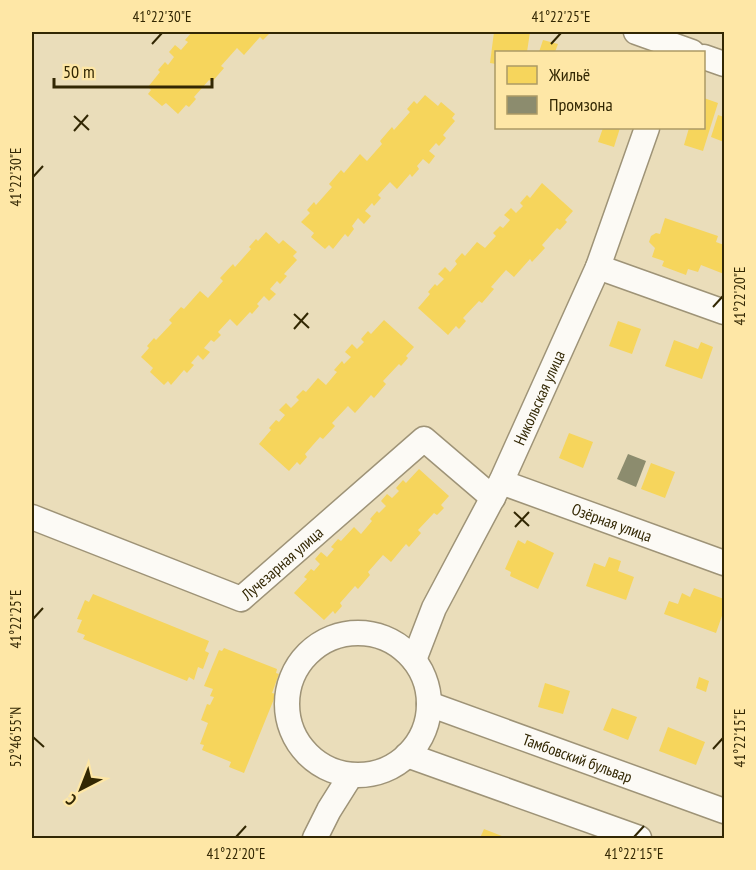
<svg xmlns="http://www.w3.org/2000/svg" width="756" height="870" font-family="'PT Sans Narrow',sans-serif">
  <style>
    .homes { fill: #f6d55c }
    .industry { fill: #8c8c6e }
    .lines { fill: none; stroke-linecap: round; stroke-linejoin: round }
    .street-casing { stroke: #9e9377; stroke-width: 27 }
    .street { stroke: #fcfaf5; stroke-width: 24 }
    .ticks { fill: none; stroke: #322703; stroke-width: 2 }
    .labels { text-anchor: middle; stroke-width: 6; stroke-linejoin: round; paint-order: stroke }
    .street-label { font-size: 16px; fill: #322703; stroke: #fee7a6 }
    .neatline { fill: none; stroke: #322703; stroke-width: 2 }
    .ticks-label { font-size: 15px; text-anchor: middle; fill: #322703 }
  </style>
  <rect width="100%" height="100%" fill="#eaddba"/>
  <g class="homes">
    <polygon points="192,32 195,34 197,32 271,32 263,40 260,37 244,55 237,48 221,66 224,68 212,82 209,80 194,97 196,99 189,107 186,105 178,114 166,103 162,106 148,94 151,90 148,87 160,72 158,70 165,62 168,65 174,57 169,52 175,45 181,50 188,42 185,40"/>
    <polygon points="494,32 530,32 527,52 496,52 496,64 490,63"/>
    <polygon points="543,40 558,44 555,52 539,52"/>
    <polygon points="425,95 438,106 441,102 455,114 452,118 455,121 443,135 446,138 439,146 436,143 429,151 435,156 429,164 423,159 417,166 419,169 412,177 410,174 397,189 390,182 378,195 381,198 374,206 372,203 365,211 371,216 364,224 358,218 352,226 354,229 348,237 345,234 333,249 329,245 325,249 311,237 314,233 301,222 310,213 307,210 314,202 316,205 332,187 329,184 341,170 344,173 360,154 367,161 382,144 380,141 392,127 394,130 410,112 407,109 414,101 417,104"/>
    <polygon points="704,98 718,103 703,151 684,145 689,128 704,128"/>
    <polygon points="718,115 724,117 724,142 711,137"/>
    <polygon points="603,128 620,128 614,147 598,142"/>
    <polygon points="542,183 573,211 565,220 567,222 560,230 557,228 542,245 545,248 532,262 530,259 514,277 506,270 491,287 494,289 482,303 479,301 463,318 466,321 459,329 456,326 448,335 418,308 430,294 428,292 435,284 437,286 444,279 438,274 445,267 450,272 457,264 455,261 462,253 465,256 477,242 485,248 496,236 493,233 500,226 503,228 510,220 504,215 511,208 516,213 523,206 520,203 527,195 530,198"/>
    <polygon points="665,218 718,236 716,242 724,245 724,274 701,265 698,272 688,269 686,275 662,266 664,261 652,257 655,248 649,242 651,236 656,233 660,234"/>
    <polygon points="266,232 279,244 283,240 297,252 293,256 297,260 284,274 287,276 280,284 277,281 270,289 276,294 269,301 264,296 257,304 259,306 252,314 250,312 237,326 230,319 218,332 221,335 214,342 211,340 204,348 210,352 203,360 198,355 191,363 194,365 187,373 184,370 171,385 168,381 164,385 150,372 153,368 141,357 149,348 147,346 154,338 156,340 172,323 169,320 181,307 184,309 200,291 208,298 223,281 220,278 233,264 235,267 251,249 249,247 256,239 258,241"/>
    <polygon points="384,320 414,347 406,356 408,358 401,366 399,364 383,381 386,384 374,398 371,395 355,413 348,406 332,423 335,426 323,439 320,437 305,454 307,457 300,465 297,462 289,471 259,444 271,430 269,428 276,420 279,422 285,415 279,410 286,403 291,408 299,400 296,397 303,390 306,392 318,378 326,385 337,372 334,370 342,361 344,364 351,357 345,352 352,344 357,349 364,342 361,339 368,331 371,334"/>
    <polygon points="618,321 641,329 632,354 609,346"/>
    <polygon points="674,340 698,349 701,342 713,347 702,379 665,366"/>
    <polygon points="569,433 593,442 583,468 559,458"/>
    <polygon points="651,463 675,472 665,498 641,489"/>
    <polygon points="419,469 449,496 441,505 444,508 437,515 434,513 418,530 421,533 409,547 406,544 391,562 383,555 368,572 370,575 358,589 355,586 340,603 342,606 335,614 333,611 324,620 294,593 307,579 304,577 311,569 314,571 320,564 315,559 321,552 327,557 334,549 331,547 338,539 341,541 354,527 361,534 372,521 370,519 377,511 379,513 386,506 381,501 387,494 392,498 399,491 396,488 403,480 406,483"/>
    <polygon points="518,540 525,544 527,540 554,553 538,589 510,576 511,572 505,569"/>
    <polygon points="609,557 621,561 618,571 634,577 626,600 586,586 594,563 605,567"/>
    <polygon points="694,588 724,599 724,610 716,633 664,614 669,601 678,604 682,593 690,597"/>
    <polygon points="93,594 209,641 205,651 209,653 203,669 198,667 194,680 189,677 187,681 83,639 85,635 77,632 82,620 77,619 85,600 89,602"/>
    <polygon points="224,648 277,669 276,673 279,674 272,693 276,694 244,773 229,767 231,762 202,750 204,745 200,744 208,723 201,720 207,704 210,705 214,697 210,696 213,689 204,686 219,650 222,651"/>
    <polygon points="699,677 709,681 706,692 696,688"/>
    <polygon points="545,683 570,691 563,714 538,707"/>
    <polygon points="612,708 637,717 628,740 603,730"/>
    <polygon points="668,727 705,742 696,765 659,751"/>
    <polygon points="484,829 507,838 480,838"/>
  </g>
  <polygon class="industry" points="628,454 646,461 636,487 617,479"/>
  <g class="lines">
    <defs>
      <g id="street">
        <polyline points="636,32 692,52"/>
        <polyline points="704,57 724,64"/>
        <polyline points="598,267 724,312"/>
        <path id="s1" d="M 501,482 L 724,563"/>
        <path id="s2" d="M 32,517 L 241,599 L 424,439 L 493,498"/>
        <circle cx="358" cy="704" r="71"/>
        <path id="s3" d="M 414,660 L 434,608 L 501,482 L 598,267 L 647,128"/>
        <path id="s4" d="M 429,704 L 724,811"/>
        <polyline points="407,755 639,838"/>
        <polyline points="315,838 329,810 351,775"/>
      </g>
    </defs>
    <use href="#street" class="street-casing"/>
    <use href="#street" class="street"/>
  </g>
  <path class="ticks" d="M 152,44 L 162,33M 551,44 L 561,33M 74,116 L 89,130M 74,131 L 88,115M 33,177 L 43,166M 713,307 L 723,296M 294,314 L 309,328M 294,329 L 308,313M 514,512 L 529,526M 515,527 L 529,512M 33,619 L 43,608M 33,737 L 44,747M 713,749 L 723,738M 236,837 L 246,826M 634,837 L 644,826"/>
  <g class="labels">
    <g class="street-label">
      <text dy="6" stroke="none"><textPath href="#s3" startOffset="291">Никольская улица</textPath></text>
      <text dy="6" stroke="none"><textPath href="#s1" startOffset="118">Озёрная улица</textPath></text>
      <text dy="6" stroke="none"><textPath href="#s2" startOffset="279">Лучезарная улица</textPath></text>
      <text dy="6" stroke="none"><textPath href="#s4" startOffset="158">Тамбовский бульвар</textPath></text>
    </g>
  </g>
  <rect width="756" height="870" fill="none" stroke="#fee7a6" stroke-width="66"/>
  <rect x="495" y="51" width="210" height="78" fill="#fee7a6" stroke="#ac9a65" stroke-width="1.5"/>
  <rect x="507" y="66" width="30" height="18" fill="#f6d55c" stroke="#ac9a65" stroke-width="1.5"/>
  <text x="549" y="81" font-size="18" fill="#322703">Жильё</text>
  <rect x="507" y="96" width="30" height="18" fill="#8c8c6e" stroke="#ac9a65" stroke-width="1.5"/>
  <text x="549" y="111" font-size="18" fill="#322703">Промзона</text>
  <g transform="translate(81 789) rotate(222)" stroke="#fee7a6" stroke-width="4.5" paint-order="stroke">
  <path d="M0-4.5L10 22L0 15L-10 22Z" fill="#322703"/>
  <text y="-9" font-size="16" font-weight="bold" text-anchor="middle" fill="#322703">С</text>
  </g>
  <path d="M54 78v9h158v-9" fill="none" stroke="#322703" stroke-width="3"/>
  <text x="63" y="78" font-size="18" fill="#322703" stroke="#fee7a6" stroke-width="4.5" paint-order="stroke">50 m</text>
  <rect x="33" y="33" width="690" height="804" class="neatline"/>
  <g class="ticks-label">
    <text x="162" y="22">41°22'30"E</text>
    <text x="561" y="22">41°22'25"E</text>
    <text transform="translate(16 177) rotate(-90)" y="5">41°22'30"E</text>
    <text transform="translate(740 296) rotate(-90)" y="5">41°22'20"E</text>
    <text transform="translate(16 619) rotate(-90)" y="5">41°22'25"E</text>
    <text transform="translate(16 737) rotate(-90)" y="5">52°46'55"N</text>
    <text transform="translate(740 738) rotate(-90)" y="5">41°22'15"E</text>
    <text x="236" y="859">41°22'20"E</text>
    <text x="634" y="859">41°22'15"E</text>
  </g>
</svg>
